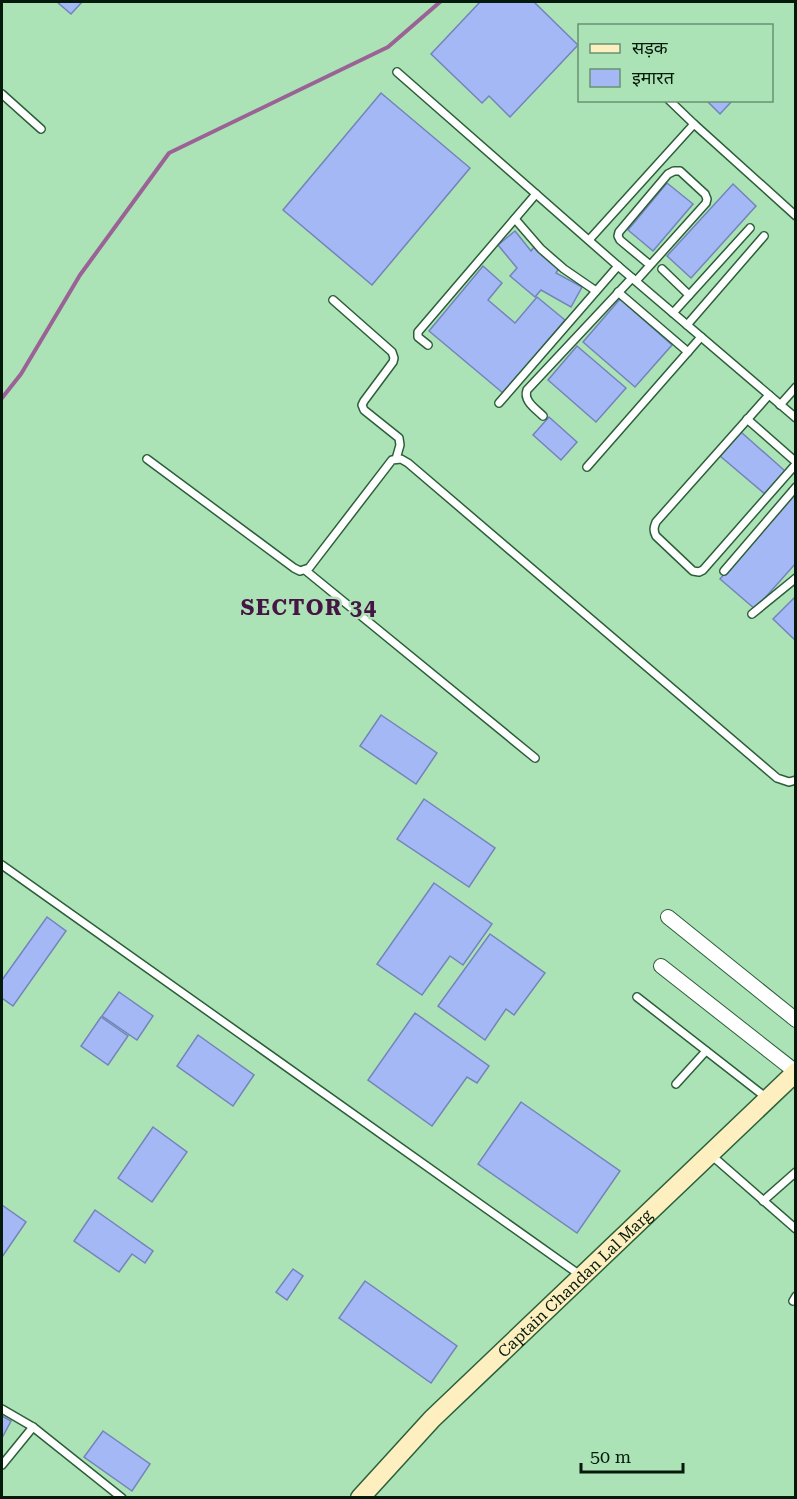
<svg xmlns="http://www.w3.org/2000/svg" width="797" height="1499" font-family="'Roboto Serif','Noto Sans Devanagari',serif">
  <style>
    .lines { fill: none; stroke-linecap: round; stroke-linejoin: round }
    .stream { stroke: #9b6296; stroke-width: 4 }
    .building { fill: #a4b8f5; stroke: #7384ba; stroke-width: 1.5 }
    .lane-casing { stroke: #2b5f39; stroke-width: 10 }
    .street-casing { stroke: #2b5f39; stroke-width: 16 }
    .secondary-casing { stroke: #2b5f39; stroke-width: 21 }
    .lane { stroke: #fff; stroke-width: 7 }
    .street { stroke: #fff; stroke-width: 14 }
    .secondary { stroke: #fdefc0; stroke-width: 18 }
    .labels { text-anchor: middle; stroke-width: 5; stroke-linejoin: round; paint-order: stroke }
    .street-label { font-size: 16px; fill: #051a0a; stroke: #abe3b6 }
    .district-label { font-size: 22px; font-weight: bold; letter-spacing: 1.5px; fill: #471544; stroke: #abe3b6 }
  </style>
  <rect width="100%" height="100%" fill="#abe3b6"/>
  <g class="lines">
    <polyline class="stream" points="2,398 21,374 80,275 169,153 388,47 440,2"/>
  </g>
  <g class="building">
    <polygon points="57,2 82,2 71,14"/>
    <polygon points="480,2 535,2 534,2 578,45 510,117 489,96 482,103 431,54"/>
    <polygon points="381,93 470,168 372,285 283,210"/>
    <polygon points="706,100 733,100 720,114"/>
    <polygon points="667,183 693,204 653,251 628,230"/>
    <polygon points="733,184 756,206 691,278 667,256"/>
    <polygon points="515,231 531,251 534,247 559,268 556,273 582,287 571,307 541,290 535,297 510,276 517,268 498,245"/>
    <polygon points="483,266 502,283 488,300 515,323 537,297 565,320 503,393 429,331"/>
    <polygon points="620,299 672,345 635,387 583,342"/>
    <polygon points="577,346 626,388 596,422 548,380"/>
    <polygon points="549,417 577,442 561,460 533,435"/>
    <polygon points="741,432 785,471 765,494 720,456"/>
    <polygon points="796,492 796,563 755,609 720,579"/>
    <polygon points="796,596 796,641 773,619"/>
    <polygon points="381,715 437,753 416,784 360,746"/>
    <polygon points="424,799 495,848 469,887 397,839"/>
    <polygon points="434,883 492,924 463,965 450,956 422,995 377,964"/>
    <polygon points="47,917 66,931 13,1006 2,998 2,980"/>
    <polygon points="490,934 545,973 514,1015 506,1009 485,1040 438,1006"/>
    <polygon points="119,992 153,1016 137,1040 102,1016"/>
    <polygon points="415,1013 489,1066 477,1083 467,1077 432,1126 368,1080"/>
    <polygon points="101,1017 128,1036 108,1065 81,1046"/>
    <polygon points="198,1035 254,1075 233,1106 177,1066"/>
    <polygon points="521,1102 620,1171 577,1233 478,1164"/>
    <polygon points="153,1127 187,1152 152,1202 118,1178"/>
    <polygon points="2,1205 26,1222 2,1257"/>
    <polygon points="95,1210 153,1251 145,1263 132,1254 119,1272 74,1241"/>
    <polygon points="293,1269 303,1276 287,1300 276,1292"/>
    <polygon points="365,1281 457,1346 431,1383 339,1318"/>
    <polygon points="2,1416 11,1421 2,1438"/>
    <polygon points="103,1431 150,1464 132,1491 84,1457"/>
  </g>
  <g class="lines">
    <defs>
      <g id="lane">
        <polyline points="397,72 618,266 796,418"/>
        <polyline points="2,94 41,129"/>
        <polyline points="669,100 694,124"/>
        <polyline points="515,219 541,249 564,269 596,291"/>
        <polyline points="589,240 694,124 796,216"/>
        <polyline points="662,269 689,295"/>
        <polyline points="636,281 706,203 707,199 705,194 680,171 674,171 668,174 619,232 618,236 620,240 650,265"/>
        <polyline points="618,292 688,352"/>
        <polyline points="333,300 392,352 394,358 393,362 364,401 362,405 364,410 399,438 400,445 396,459"/>
        <polyline points="673,313 750,228"/>
        <polyline points="687,325 764,236"/>
        <polyline points="428,345 418,337 418,332 536,194"/>
        <path d="M 769,395 L 656,522 C 654,527 653,530 656,536 L 693,571 L 699,572 L 703,570 L 796,464"/>
        <polyline points="499,403 618,266"/>
        <polyline points="780,405 796,387"/>
        <path d="M 543,416 C 536,409 523,401 527,390 L 632,278"/>
        <polyline points="747,419 796,462"/>
        <polyline points="147,459 294,568 300,571 309,568 392,460 401,459 408,463 777,778 789,782 796,780"/>
        <polyline points="587,467 701,337"/>
        <polyline points="305,570 535,758"/>
        <polyline points="724,571 796,487"/>
        <polyline points="752,614 796,578"/>
        <polyline points="2,865 580,1275"/>
        <polyline points="637,997 768,1099"/>
        <polyline points="676,1084 706,1051"/>
        <polyline points="710,1154 796,1229"/>
        <polyline points="763,1201 796,1172"/>
        <polyline points="793,1301 796,1296"/>
        <polyline points="2,1409 33,1427 122,1498"/>
        <polyline points="2,1465 33,1427"/>
      </g>
      <g id="street">
        <polyline points="668,917 796,1020"/>
        <polyline points="661,966 796,1072"/>
      </g>
      <g id="secondary">
        <path id="s1" d="M 360,1498 L 432,1419 L 796,1072"/>
      </g>
    </defs>
    <use href="#lane" class="lane-casing"/>
    <use href="#street" class="street-casing"/>
    <use href="#secondary" class="secondary-casing"/>
    <use href="#lane" class="lane"/>
    <use href="#street" class="street"/>
    <use href="#secondary" class="secondary"/>
  </g>
  <g class="labels">
    <g class="street-label">
      <text dy="6" stroke="none"><textPath href="#s1" startOffset="304">Captain Chandan Lal Marg</textPath></text>
    </g>
    <g class="district-label">
      <text x="309" y="615">SECTOR 34</text>
    </g>
  </g>
  <rect width="797" height="1499" fill="none" stroke="#051a0a" stroke-width="6"/>
  <rect x="578" y="24" width="195" height="78" fill="#abe3b6" stroke="#699371" stroke-width="1.5"/>
  <rect x="590" y="44" width="30" height="9" fill="#fdefc0" stroke="#699371" stroke-width="1.5"/>
  <text x="632" y="54" font-size="18" fill="#051a0a">सड़क</text>
  <rect x="590" y="69" width="30" height="18" fill="#a4b8f5" stroke="#699371" stroke-width="1.5"/>
  <text x="632" y="84" font-size="18" fill="#051a0a">इमारत</text>
  <path d="M581 1463v9h102v-9" fill="none" stroke="#051a0a" stroke-width="3"/>
  <text x="590" y="1463" font-size="18" fill="#051a0a" stroke="#abe3b6" stroke-width="4.5" paint-order="stroke">50 m</text>
</svg>
